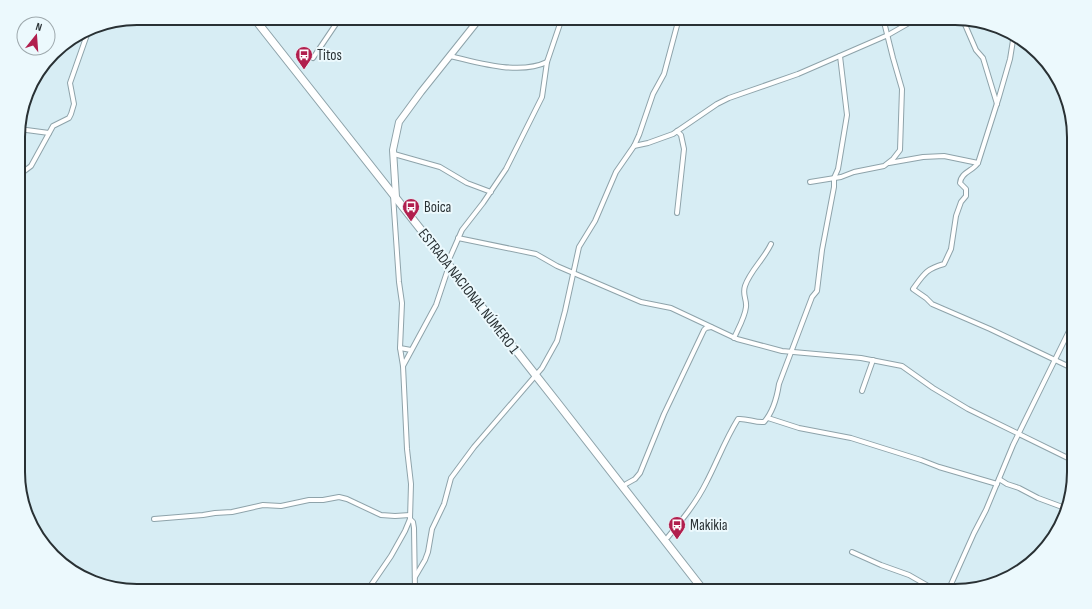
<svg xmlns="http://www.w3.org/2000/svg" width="1092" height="609" font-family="'Sofia Sans Condensed',sans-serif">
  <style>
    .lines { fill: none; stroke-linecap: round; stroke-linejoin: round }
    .street-casing { stroke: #8ea3aa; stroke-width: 6 }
    .secondary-casing { stroke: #8ea3aa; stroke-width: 8 }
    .highway-casing { stroke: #8ea3aa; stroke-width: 9 }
    .street { stroke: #fff; stroke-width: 4 }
    .secondary { stroke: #fff; stroke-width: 6 }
    .highway { stroke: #fff; stroke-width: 7 }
    .labels { text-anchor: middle; stroke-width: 4; stroke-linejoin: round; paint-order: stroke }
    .poi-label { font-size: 15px; fill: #293134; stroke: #ecf9fd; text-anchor: start }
    .street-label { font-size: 15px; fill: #293134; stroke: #ecf9fd }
    .rim { fill: none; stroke: #293134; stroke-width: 2 }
  </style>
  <rect width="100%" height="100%" fill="#d7edf4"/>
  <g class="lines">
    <defs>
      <g id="street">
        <polyline points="664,18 678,23"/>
        <polyline points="963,20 976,50 983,58 997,104"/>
        <path d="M 1014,34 L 1010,59 L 999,97 L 978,163 C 973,171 961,172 960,183 L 966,189 L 966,196 L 961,202 L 956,216 L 951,249 L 944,264 C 926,269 924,274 913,289 L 926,298 L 932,304 L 990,329 L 1074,369"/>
        <path d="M 450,56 C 478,63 520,75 547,62"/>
        <polyline points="313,58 340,18"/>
        <polyline points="19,129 49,133"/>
        <polyline points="634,146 648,143 673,134 717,104 729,98 798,74 888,35 909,23 917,20 928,18"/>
        <polyline points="394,154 440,167 467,183 491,192"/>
        <polyline points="889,163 923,157 944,156 978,163"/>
        <polyline points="19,175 31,166 53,126 69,118 71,114 74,104 70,83 89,29"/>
        <polyline points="810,182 841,177 854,172 884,166 893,159 900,150 902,89 893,58 883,18"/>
        <polyline points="677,213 684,149 681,135 677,131"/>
        <polyline points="458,238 536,254 557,266 641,302 671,308 737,339 782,351 861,358 902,366 933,388 968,409 1074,461"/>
        <polyline points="447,264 462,230 483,203 506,169 542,97 547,62 562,18"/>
        <path d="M 734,338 C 738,329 745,317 746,307 C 747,299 742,295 745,286 C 750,271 764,259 771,244"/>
        <polyline points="400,348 411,350"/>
        <polyline points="403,366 436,305 449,266"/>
        <polyline points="862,391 873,360"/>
        <polyline points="768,418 799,428 851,438 921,460 939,467 997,484"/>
        <polyline points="999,479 1007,484 1019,488 1038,498 1065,508"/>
        <polyline points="626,484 635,479 640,473 664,414 704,330 706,328 711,327"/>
        <polyline points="154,519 203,515 215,513 232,512 263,505 281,506 309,500 323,500 339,497 347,499 381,515 395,516 410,515"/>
        <polyline points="410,519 413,522 414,528 415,591"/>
        <path d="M 668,537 C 682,520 696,503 706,483 C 717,462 725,440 738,419 C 747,418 755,423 764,422 C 773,412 777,397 779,384 L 812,297 L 817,291 L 822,250 L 834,187 L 834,178 L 838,169 L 847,115 L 840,56"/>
        <polyline points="852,552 881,565 909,575 937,591"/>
        <polyline points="415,577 425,560 428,552 432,529 444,504 451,478 474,447 542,368 557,341 565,311 579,247 595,221 616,172 634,146 639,135 653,94 664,74 679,18"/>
        <polyline points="367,591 391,556 405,531 410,519 411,484 407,449 403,366 400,348 402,303 399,282 393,195"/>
        <polyline points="948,591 974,533 986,510 1013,445 1074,321"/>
      </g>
      <polyline id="secondary" points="396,197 393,150 399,122 421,92 480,18"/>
      <polyline id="highway" points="254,18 556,401 704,591"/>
    </defs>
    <use href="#street" class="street-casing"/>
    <use href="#secondary" class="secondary-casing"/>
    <use href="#highway" class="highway-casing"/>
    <use href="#street" class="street"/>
    <use href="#secondary" class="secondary"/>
    <use href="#highway" class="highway"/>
  </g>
  <defs>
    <symbol id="bus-pin" viewBox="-11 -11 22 30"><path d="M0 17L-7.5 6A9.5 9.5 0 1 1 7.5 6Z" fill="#b11f4e" stroke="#ecf9fd"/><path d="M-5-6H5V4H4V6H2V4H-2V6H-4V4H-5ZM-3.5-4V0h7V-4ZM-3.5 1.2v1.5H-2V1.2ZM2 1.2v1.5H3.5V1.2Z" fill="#fff"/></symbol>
  </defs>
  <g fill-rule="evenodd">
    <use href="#bus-pin" x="294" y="45" width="20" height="27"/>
    <use href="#bus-pin" x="401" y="197" width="20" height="27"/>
    <use href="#bus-pin" x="667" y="515" width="20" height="27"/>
  </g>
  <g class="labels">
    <g class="poi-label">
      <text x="317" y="60">Titos</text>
      <text x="424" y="212">Boica</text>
      <text x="690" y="530">Makikia</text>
    </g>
    <g class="street-label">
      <text transform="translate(469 291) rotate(52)" y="5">ESTRADA NACIONAL NÚMERO 1</text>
    </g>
  </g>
  <path d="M0 0H1092V609H0ZM137 25H955A112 112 0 0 1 1067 137V472A112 112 0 0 1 955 584H137A112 112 0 0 1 25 472V137A112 112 0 0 1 137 25Z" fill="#ecf9fd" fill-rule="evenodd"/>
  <path class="rim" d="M137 25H955A112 112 0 0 1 1067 137V472A112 112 0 0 1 955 584H137A112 112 0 0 1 25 472V137A112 112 0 0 1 137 25Z"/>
  <g transform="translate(36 36) rotate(17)"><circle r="19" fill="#ecf9fd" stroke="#9ea9ad"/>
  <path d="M0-3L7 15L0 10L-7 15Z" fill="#b11f4e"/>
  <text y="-6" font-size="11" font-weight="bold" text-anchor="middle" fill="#293134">N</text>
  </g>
</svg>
